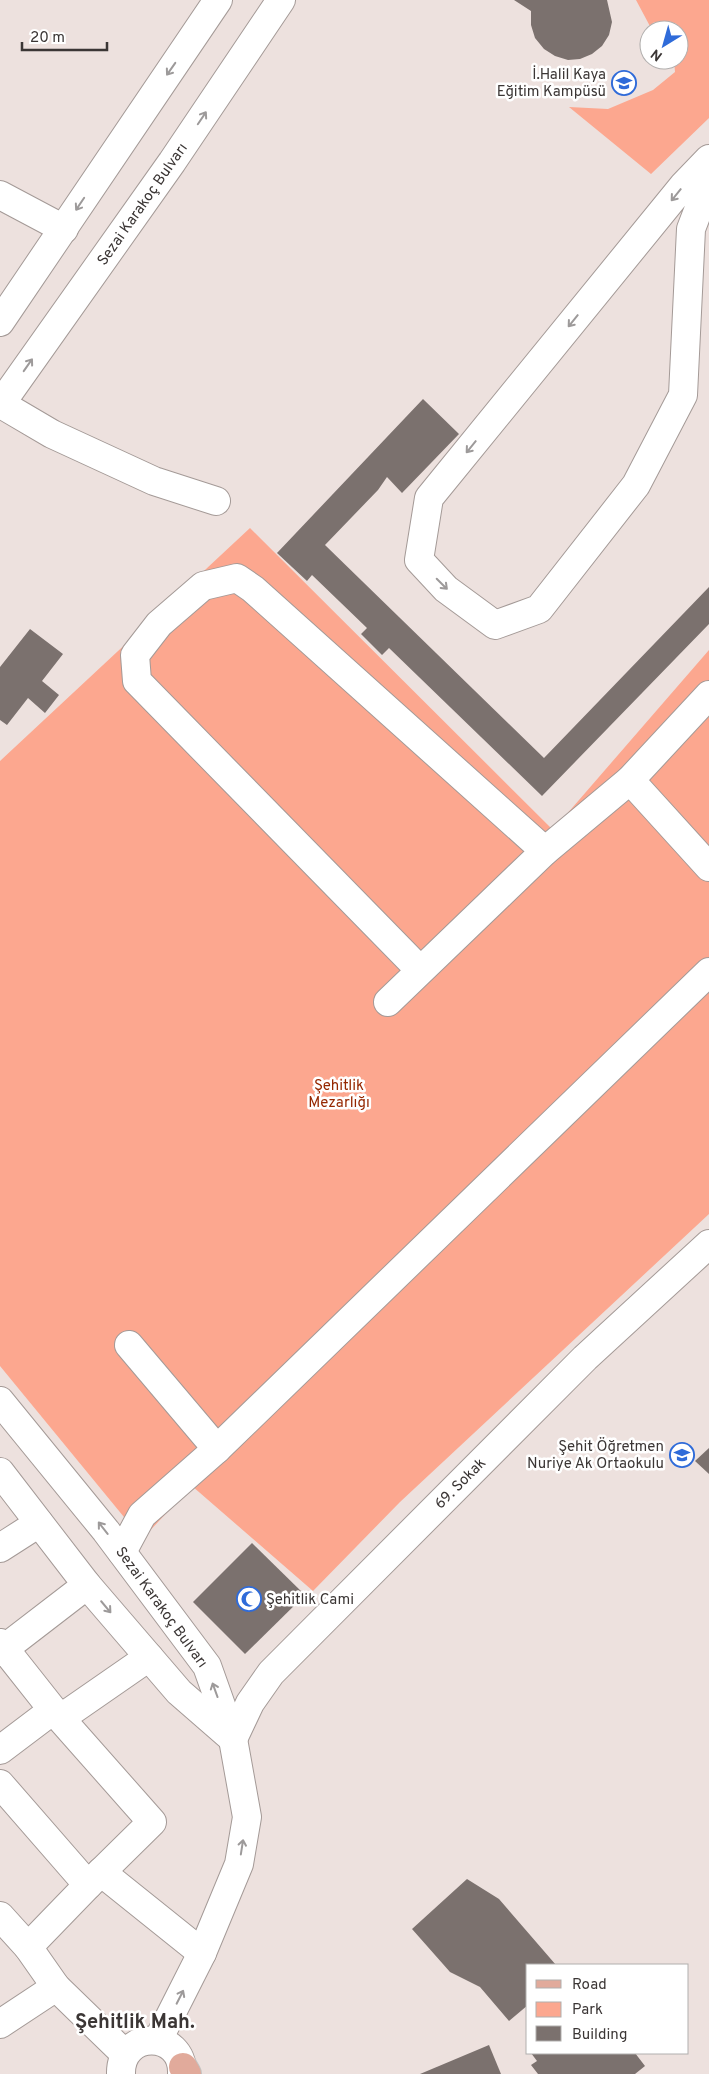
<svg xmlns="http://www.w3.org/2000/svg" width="709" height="2074" font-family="Overpass,sans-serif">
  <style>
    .green { fill: #fca78f }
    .building { fill: #7b716e }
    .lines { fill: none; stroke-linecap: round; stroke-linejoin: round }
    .minor-casing { stroke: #a49a97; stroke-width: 30 }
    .major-casing { stroke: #c4c3c2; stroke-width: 30 }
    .minor { stroke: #fff; stroke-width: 28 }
    .major { stroke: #e1aa9b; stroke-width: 28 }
    .oneway { stroke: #9d9a9a }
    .labels { text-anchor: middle; stroke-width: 5; stroke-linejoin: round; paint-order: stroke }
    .poi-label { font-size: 15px; fill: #3b3635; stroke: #fff; text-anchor: end }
    .street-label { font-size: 15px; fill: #3b3635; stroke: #fff }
    .park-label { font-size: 15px; fill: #952700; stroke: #fff }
    .district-label { font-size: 20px; font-weight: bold; fill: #3b3635; stroke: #fff }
  </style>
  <rect width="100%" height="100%" fill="#ede1de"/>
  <g class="green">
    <polygon points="636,0 709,0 709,118 651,174 569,107 608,109 653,90 675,72 674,60 679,60 679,30 652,30"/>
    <polygon points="250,528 553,830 709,650 709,1214 400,1502 313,1591 192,1486 142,1539 0,1366 0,761"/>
  </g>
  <g class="building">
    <polygon points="514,0 607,0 612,22 609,35 602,46 592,54 580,59 568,60 555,56 544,49 535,38 531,25 531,11"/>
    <polygon points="423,399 459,434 402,493 387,477 378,490 325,545 544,758 709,587 709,624 542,796 389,648 382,655 361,634 367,628 312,575 307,581 277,553"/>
    <polygon points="30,629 63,654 42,681 59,695 45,713 28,698 7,725 0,720 0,667"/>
    <polygon points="709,1448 709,1474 695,1461"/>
    <polygon points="252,1543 305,1595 245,1654 193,1602"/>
    <polygon points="467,1879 499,1899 556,1965 528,1965 528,2005 509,2021 480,1987 450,1972 412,1929"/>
    <polygon points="489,2045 501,2074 420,2074"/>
    <polygon points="531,2053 635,2053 645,2066 635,2074 538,2074 531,2065 537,2061"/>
  </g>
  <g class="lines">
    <defs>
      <g id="minor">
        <polyline points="709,159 683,186 429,498 419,560 446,589 495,625 539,609 636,485 683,395 691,229 704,195 709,190"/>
        <polyline points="0,195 64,229"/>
        <polyline points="0,322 218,0"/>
        <polyline points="1,404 52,434 154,481 216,501"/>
        <polyline points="0,405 172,162 281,0"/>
        <polyline points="709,695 630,780 709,867"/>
        <polyline points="420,970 137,681 135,655 159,624 203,586 237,578 253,589 545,851"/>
        <polyline points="388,1002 545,851 630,780"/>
        <polyline points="129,1345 217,1449"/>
        <polyline points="0,1401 106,1531 207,1666 233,1739 247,1817 239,1864 202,1953 158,2040"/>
        <polyline points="0,1472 87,1585 179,1692 233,1739 250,1703 271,1673 585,1358 709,1244"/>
        <polyline points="0,1548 39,1523"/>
        <polyline points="122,1552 142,1515 217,1449 709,972"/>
        <polyline points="0,1643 53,1710 152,1822 88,1885 0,1784"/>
        <polyline points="0,1652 87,1585"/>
        <polyline points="61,1718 149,1657"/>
        <polyline points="0,1750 53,1710"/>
        <polyline points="101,1872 202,1953"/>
        <polyline points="88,1885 28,1947 56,1987 125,2054"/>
        <polyline points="0,1916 28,1947"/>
        <polyline points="0,2024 56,1987"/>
        <path d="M 121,2074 C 120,2029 184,2030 182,2074"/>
      </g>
      <polyline id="major" points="183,2067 187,2074"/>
    </defs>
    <use href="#minor" class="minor-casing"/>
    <use href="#major" class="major-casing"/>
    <use href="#minor" class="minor"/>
    <use href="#major" class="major"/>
  </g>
  <defs><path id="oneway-shaft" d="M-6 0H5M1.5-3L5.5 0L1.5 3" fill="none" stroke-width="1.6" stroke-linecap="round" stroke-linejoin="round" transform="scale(1.25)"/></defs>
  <g class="oneway">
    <use href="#oneway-shaft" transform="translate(171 69) rotate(125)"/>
    <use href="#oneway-shaft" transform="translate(202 118) rotate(-56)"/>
    <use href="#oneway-shaft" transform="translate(676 195) rotate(129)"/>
    <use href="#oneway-shaft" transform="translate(80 204) rotate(124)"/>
    <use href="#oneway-shaft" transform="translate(573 321) rotate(129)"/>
    <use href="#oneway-shaft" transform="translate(28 365) rotate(-55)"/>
    <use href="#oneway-shaft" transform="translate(471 447) rotate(129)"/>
    <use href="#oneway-shaft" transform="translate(442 584) rotate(45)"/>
    <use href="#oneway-shaft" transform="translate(103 1528) rotate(-128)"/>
    <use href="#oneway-shaft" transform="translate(106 1607) rotate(50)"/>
    <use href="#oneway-shaft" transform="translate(215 1690) rotate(-110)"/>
    <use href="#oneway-shaft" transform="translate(242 1847) rotate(-81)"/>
    <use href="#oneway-shaft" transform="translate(180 1997) rotate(-63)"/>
  </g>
  <defs>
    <symbol id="school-ring" viewBox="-11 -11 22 22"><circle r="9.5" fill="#fff" stroke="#2f6bd9" stroke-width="1.5"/><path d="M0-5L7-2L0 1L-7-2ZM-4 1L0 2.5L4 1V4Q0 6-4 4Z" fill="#2f6bd9"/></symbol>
    <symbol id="mosque-ring" viewBox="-11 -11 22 22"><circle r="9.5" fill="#fff" stroke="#2f6bd9" stroke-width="1.5"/><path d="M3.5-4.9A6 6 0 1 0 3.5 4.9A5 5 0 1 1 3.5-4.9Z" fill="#2f6bd9"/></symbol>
  </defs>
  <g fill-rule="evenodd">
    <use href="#school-ring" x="610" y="69" width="28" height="28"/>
    <use href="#school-ring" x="668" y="1441" width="28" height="28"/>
    <use href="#mosque-ring" x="235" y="1585" width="28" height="28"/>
  </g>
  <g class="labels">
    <g class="poi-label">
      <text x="606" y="79">İ.Halil Kaya<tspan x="606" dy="17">Eğitim Kampüsü</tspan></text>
      <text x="664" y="1451">Şehit Öğretmen<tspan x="664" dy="17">Nuriye Ak Ortaokulu</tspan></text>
      <text x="266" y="1604" text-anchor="start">Şehitlik Cami</text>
    </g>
    <g class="street-label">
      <text transform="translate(142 204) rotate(-55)" y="5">Sezai Karakoç Bulvarı</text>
      <text transform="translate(460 1483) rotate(-45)" y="5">69. Sokak</text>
      <text transform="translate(162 1607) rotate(54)" y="5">Sezai Karakoç Bulvarı</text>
    </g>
    <g class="park-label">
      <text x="339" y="1090">Şehitlik<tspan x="339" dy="17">Mezarlığı</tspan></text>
    </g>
    <g class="district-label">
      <text x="135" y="2028">Şehitlik Mah.</text>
    </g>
  </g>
  <rect x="526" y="1964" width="162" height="90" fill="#ffffff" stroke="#b1afae"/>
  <rect x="536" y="1980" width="25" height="8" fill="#e1aa9b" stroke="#b1afae"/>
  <text x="572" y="1989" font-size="15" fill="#3b3635">Road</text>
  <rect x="536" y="2002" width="25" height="15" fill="#fca78f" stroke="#b1afae"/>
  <text x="572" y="2014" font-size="15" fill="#3b3635">Park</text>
  <rect x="536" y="2026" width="25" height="15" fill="#7b716e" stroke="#b1afae"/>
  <text x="572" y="2039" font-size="15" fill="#3b3635">Building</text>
  <g transform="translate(664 45) rotate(217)"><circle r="24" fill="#ffffff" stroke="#b1afae"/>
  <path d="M0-4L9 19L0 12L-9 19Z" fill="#2f6bd9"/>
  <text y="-8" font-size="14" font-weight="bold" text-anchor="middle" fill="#3b3635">N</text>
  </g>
  <path d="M22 42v8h85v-8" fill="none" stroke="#3b3635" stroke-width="2.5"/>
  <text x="30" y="42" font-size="15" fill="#3b3635" stroke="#ffffff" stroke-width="4" paint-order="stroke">20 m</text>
</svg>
